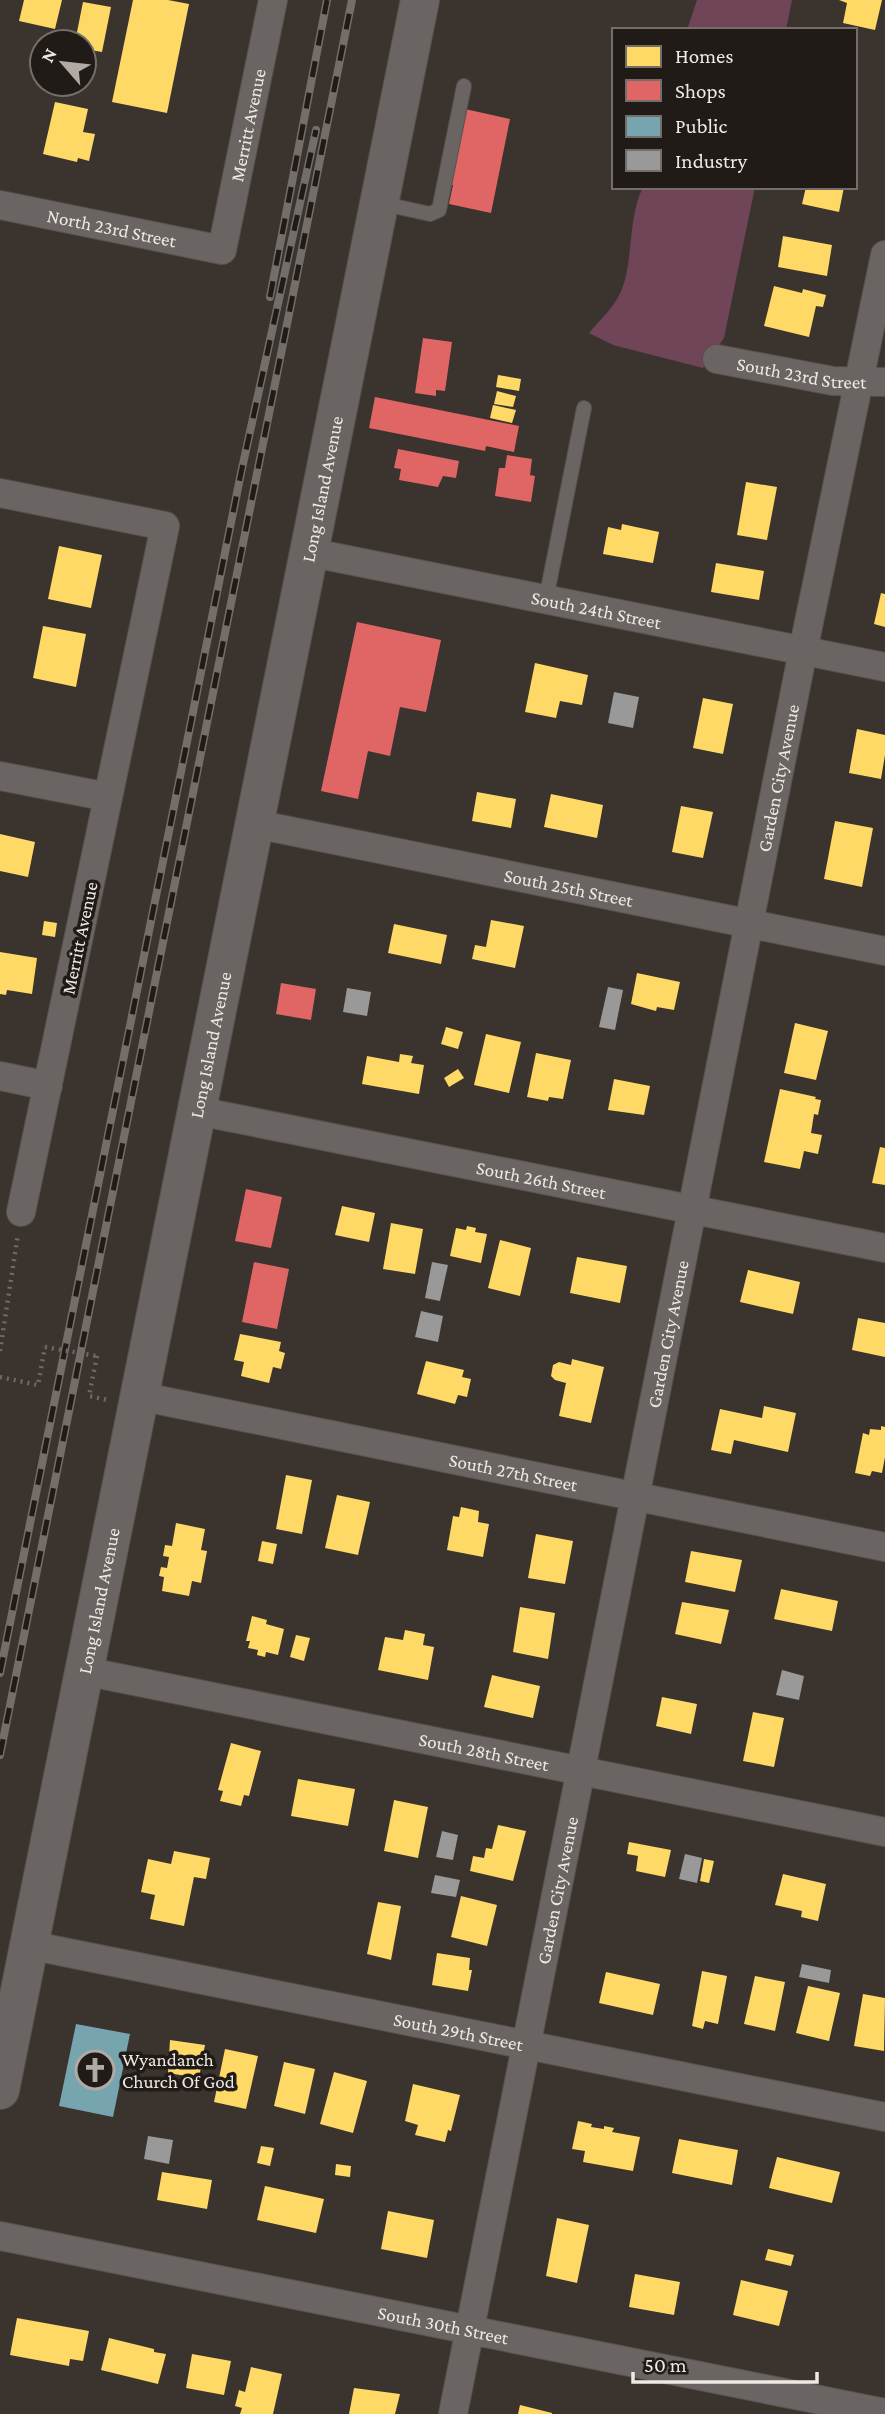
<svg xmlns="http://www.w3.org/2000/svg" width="885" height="2414" font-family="'Crimson Pro',serif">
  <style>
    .green { fill: #704558 }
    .homes { fill: #ffd966 }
    .shops { fill: #e06666 }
    .public { fill: #76a5af }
    .industry { fill: #999 }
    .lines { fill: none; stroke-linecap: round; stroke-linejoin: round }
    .lane-casing { stroke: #56514c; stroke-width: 16 }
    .street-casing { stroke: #56514c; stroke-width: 30 }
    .secondary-casing { stroke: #56514c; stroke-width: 40 }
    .path { stroke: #6f6a68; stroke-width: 4.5; stroke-dasharray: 2 5; stroke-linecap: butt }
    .lane { stroke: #6a6562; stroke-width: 14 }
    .street { stroke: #6a6562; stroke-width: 28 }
    .secondary { stroke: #6a6562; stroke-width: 38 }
    .rail-casing { stroke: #746e6a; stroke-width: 8 }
    .rail { stroke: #211b18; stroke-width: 5; stroke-dasharray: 16; stroke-linecap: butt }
    .path-bridge { stroke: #6f6a68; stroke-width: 4.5; stroke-dasharray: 2 5; stroke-linecap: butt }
    .labels { text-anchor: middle; stroke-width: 7; stroke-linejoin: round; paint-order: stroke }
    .street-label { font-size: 19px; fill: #f0e9e3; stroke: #211b18 }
    .poi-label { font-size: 19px; fill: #f0e9e3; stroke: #211b18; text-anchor: start }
  </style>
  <rect width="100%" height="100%" fill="#3a332e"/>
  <g class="green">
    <polygon points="697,0 792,0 786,30 687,30"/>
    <path d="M 643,187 L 755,187 L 724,338 L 703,368 L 613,345 L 589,333 C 598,322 610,311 617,299 C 635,270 626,221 643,187 Z"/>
  </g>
  <g class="homes">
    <polygon points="24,0 62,0 55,29 19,21"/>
    <polygon points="133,0 168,0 189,4 167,113 112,102"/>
    <polygon points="839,0 882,0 875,30 843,23 847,3"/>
    <polygon points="83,2 111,7 102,52 84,49 84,42 75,42"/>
    <polygon points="55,102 88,109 83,132 95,134 89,161 78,158 77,162 43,154"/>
    <polygon points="806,187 844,187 839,212 802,204"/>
    <polygon points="783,236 832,245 827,276 778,267"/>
    <polygon points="774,286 802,293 803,289 826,295 823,307 816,306 809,337 764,326"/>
    <polygon points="498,375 521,379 519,391 496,387"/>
    <polygon points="497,391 516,396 513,407 494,404"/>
    <polygon points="493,405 516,410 512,423 490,418"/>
    <polygon points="746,482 777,487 767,540 737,535"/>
    <polygon points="622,524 659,532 653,563 603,554 608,527 621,530"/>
    <polygon points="59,546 102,555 91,608 48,599"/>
    <polygon points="716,563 764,571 759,600 711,592"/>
    <polygon points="881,593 885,594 885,627 874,624"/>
    <polygon points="43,626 86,634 76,687 33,678"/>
    <polygon points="535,663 588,675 582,705 560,701 556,718 525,712"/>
    <polygon points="703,698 733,704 723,754 693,748"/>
    <polygon points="857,729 885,735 885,755 881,779 849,773"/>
    <polygon points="477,792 516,799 511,828 472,821"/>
    <polygon points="551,794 603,805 597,838 544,827"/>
    <polygon points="681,806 713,812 703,858 672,852"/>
    <polygon points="835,821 873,828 862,887 824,879"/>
    <polygon points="0,834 35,842 28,877 0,871"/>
    <polygon points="491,920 524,926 515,968 472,959 475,945 486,947"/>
    <polygon points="44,921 57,923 55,937 42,935"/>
    <polygon points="394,924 447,935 441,964 388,953"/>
    <polygon points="0,952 37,958 32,994 7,990 6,995 0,994"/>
    <polygon points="637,973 680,982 674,1010 657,1007 656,1011 631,1004"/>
    <polygon points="795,1023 828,1031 816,1080 784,1073"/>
    <polygon points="446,1027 463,1032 458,1049 441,1044"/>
    <polygon points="486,1034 521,1042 509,1093 474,1085"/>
    <polygon points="536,1053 571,1060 563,1099 549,1097 548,1101 527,1097"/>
    <polygon points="400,1054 413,1056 411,1063 424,1065 419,1094 362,1084 367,1056 399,1062"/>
    <polygon points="458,1069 464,1078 449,1087 444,1078"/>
    <polygon points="614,1079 650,1086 644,1115 608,1110"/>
    <polygon points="780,1089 816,1097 815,1099 821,1100 818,1115 814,1114 811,1133 822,1135 818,1154 804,1151 800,1169 764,1162"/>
    <polygon points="880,1147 885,1148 885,1185 872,1183"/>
    <polygon points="342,1206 375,1213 369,1242 335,1235"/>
    <polygon points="391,1223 423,1229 415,1274 383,1269"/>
    <polygon points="467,1226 476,1228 475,1232 487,1234 481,1263 450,1256 456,1228 466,1230"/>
    <polygon points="500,1240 531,1248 520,1296 488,1288"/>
    <polygon points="577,1257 627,1266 620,1303 570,1293"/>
    <polygon points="748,1270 800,1282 793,1314 740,1302"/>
    <polygon points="858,1318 885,1323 885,1357 852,1350"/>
    <polygon points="240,1334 281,1342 279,1351 285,1353 281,1369 273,1367 269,1383 241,1376 244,1362 234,1360"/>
    <polygon points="572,1359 604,1367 591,1423 559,1416 566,1383 555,1380 551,1376 553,1365 559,1362 571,1365"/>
    <polygon points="426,1361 464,1370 462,1377 471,1379 467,1397 458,1395 455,1404 417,1394"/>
    <polygon points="764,1406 796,1413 788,1452 734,1440 731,1454 711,1450 720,1409 762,1418"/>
    <polygon points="881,1426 885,1427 885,1457 882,1473 872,1471 870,1476 855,1473 863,1433 869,1435 870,1429 881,1430"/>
    <polygon points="286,1475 312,1480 302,1534 276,1529"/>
    <polygon points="337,1495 370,1502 358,1555 325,1548"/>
    <polygon points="461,1507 479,1511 478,1522 489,1524 483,1557 447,1550 453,1516 459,1517"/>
    <polygon points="176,1523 205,1529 201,1550 207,1551 201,1583 192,1581 189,1596 162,1591 164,1577 159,1576 161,1567 167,1568 169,1557 163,1556 165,1545 172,1546"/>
    <polygon points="536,1534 573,1541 565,1584 528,1578"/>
    <polygon points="262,1541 277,1544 273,1564 258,1561"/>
    <polygon points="691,1551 742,1560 735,1592 685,1582"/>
    <polygon points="781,1589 838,1601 832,1631 774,1619"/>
    <polygon points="682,1602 729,1610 721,1644 675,1634"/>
    <polygon points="520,1607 555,1613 548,1659 513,1652"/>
    <polygon points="252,1616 267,1620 266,1624 284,1629 278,1655 266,1652 265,1657 257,1655 258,1650 248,1648 250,1641 246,1641"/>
    <polygon points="405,1630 425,1634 423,1645 434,1647 428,1680 378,1670 385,1637 403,1640"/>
    <polygon points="296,1635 310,1638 304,1661 290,1657"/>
    <polygon points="492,1675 540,1686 533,1718 484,1707"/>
    <polygon points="662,1697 697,1704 691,1734 656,1726"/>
    <polygon points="753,1712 784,1718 774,1767 743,1761"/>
    <polygon points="231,1743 261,1751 249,1796 244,1795 241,1806 220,1801 223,1791 218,1790"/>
    <polygon points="298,1779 355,1789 348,1826 291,1816"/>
    <polygon points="394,1800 428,1807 418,1858 384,1851"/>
    <polygon points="498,1825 526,1831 513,1881 470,1871 473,1856 484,1858 486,1848 492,1849"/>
    <polygon points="629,1842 671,1850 665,1877 636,1871 638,1856 627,1854"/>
    <polygon points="174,1851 210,1858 206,1879 194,1877 184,1926 150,1919 155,1895 141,1892 148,1859 171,1864"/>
    <polygon points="704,1859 714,1861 709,1883 700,1881"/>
    <polygon points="783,1874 826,1884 818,1921 801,1917 802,1911 775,1905"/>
    <polygon points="461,1896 497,1905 487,1946 451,1937"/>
    <polygon points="378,1902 401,1906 391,1960 367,1954"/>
    <polygon points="437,1953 470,1958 469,1970 472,1970 468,1991 432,1985"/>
    <polygon points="702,1971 727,1976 718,2024 705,2021 703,2029 692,2026"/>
    <polygon points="606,1972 660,1984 653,2015 599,2003"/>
    <polygon points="755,1976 785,1982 775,2031 744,2024"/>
    <polygon points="808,1986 840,1993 829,2041 796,2033"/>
    <polygon points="863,1994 885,1998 884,2051 854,2046"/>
    <polygon points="170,2040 205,2045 199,2078 168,2073"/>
    <polygon points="225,2049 258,2056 246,2109 214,2102"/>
    <polygon points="284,2062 315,2069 305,2114 274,2106"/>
    <polygon points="334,2072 367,2081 353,2133 320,2124"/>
    <polygon points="413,2084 460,2095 451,2131 448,2130 445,2142 415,2135 418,2125 405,2121"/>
    <polygon points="578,2121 592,2124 591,2127 604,2129 604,2126 614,2128 612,2132 640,2137 633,2171 583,2162 585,2151 572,2149"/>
    <polygon points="679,2139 738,2150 732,2185 672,2173"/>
    <polygon points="261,2146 274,2148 270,2166 257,2163"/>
    <polygon points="777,2157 840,2172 832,2203 769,2188"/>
    <polygon points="336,2164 351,2166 350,2177 335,2175"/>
    <polygon points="162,2172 212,2180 207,2209 157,2200"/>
    <polygon points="265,2186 324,2199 316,2233 257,2220"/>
    <polygon points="388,2211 434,2220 427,2258 381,2249"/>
    <polygon points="557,2218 589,2225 577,2283 546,2276"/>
    <polygon points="768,2249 794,2255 791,2266 765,2260"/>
    <polygon points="635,2274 680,2282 674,2315 629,2307"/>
    <polygon points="741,2280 788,2291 779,2326 733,2315"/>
    <polygon points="17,2318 89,2331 83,2361 70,2359 69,2366 10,2355"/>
    <polygon points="109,2338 154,2349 154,2352 166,2354 158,2384 101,2370"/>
    <polygon points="192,2354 231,2361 224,2395 186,2388"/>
    <polygon points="251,2367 282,2374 273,2414 240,2414 242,2408 235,2406 239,2390 245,2392"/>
    <polygon points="354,2388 400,2394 395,2414 349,2414"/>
    <polygon points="520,2405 552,2413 552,2414 518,2414"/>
  </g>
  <g class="shops">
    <polygon points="465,109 510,119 491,213 449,204 453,185 450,185"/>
    <polygon points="423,338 452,342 445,391 436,390 436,396 415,393"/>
    <polygon points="375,397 519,426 514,452 486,446 485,451 369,428"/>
    <polygon points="398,449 459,461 456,478 443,476 438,487 399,480 401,469 394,468"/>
    <polygon points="507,455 532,459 530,475 535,476 531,502 495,496 499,468 505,468"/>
    <polygon points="357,622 441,640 426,712 400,707 390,756 368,751 358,799 321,791"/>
    <polygon points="281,983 316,989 311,1020 276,1014"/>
    <polygon points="246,1189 282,1197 271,1248 235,1241"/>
    <polygon points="254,1262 289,1269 277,1329 242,1322"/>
  </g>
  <polygon class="public" points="76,2024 130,2034 113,2117 59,2106"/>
  <g class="industry">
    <polygon points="614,692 639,697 633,728 608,723"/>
    <polygon points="608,987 623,990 615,1030 599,1027"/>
    <polygon points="347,988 371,992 367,1016 343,1012"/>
    <polygon points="432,1262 448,1265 440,1301 425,1298"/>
    <polygon points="421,1311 443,1316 438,1342 415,1337"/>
    <polygon points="782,1670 804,1676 799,1700 776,1695"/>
    <polygon points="442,1831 458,1835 453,1860 436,1857"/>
    <polygon points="685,1854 702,1858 697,1883 679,1879"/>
    <polygon points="435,1875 460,1880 456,1897 431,1893"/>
    <polygon points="802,1964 831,1970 829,1983 799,1977"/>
    <polygon points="148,2136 173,2140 169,2164 144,2159"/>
  </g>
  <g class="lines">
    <defs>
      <g id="lane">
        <polyline points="380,203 430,214 439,210 464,86"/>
        <polyline points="546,599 584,408"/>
      </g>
      <g id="street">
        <path id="s1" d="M 0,205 L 222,250 L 273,0"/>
        <path id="s2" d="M 717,359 L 833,381 L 885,382"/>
        <polyline points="0,493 165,526 21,1212"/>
        <path id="s3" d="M 308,552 L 885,667"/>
        <polyline points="0,776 108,797"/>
        <path id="s4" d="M 255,824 L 885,951"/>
        <polyline points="0,1076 48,1086"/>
        <path id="s5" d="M 198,1111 L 885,1248"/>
        <path id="s6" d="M 139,1396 L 885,1547"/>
        <path id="s7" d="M 84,1671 L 885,1832"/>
        <path id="s8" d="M 29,1945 L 885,2117"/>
        <path id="s9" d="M 0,2236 L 885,2413"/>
        <path id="s10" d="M 453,2414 L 803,651 L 885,255"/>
      </g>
      <g id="secondary">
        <path id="s11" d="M 0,2090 L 420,0"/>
      </g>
    </defs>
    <use href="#lane" class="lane-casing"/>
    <use href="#street" class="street-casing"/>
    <use href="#secondary" class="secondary-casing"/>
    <g class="path">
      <polyline points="0,1351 18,1234"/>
      <polyline points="97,1356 89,1396 108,1400"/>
      <polyline points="0,1377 38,1385 45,1347"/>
    </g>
    <use href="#lane" class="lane"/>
    <use href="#street" class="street"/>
    <use href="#secondary" class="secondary"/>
    <defs>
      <g id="rail">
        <polyline points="270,297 327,0"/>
        <polyline points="0,1673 241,473 316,130"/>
        <polyline points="0,1755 352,0"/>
      </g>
    </defs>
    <use href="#rail" class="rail-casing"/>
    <use href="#rail" class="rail"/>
    <polyline class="path-bridge" points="45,1347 97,1356"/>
  </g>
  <defs>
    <symbol id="church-ring" viewBox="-11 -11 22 22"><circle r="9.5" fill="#211b18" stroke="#b0a9a4" stroke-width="1.5"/><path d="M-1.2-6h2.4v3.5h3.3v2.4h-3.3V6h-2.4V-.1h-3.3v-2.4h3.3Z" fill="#b0a9a4"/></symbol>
  </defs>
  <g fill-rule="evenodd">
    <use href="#church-ring" x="73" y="2048" width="44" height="44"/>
  </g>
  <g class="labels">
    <g class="street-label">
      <text dy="7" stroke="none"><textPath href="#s1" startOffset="354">Merritt Avenue</textPath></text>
      <text dy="7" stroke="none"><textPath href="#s1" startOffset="114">North 23rd Street</textPath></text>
      <text dy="7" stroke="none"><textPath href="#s2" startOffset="86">South 23rd Street</textPath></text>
      <text dy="7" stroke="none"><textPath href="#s11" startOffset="1633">Long Island Avenue</textPath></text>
      <text dy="7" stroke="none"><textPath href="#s3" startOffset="294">South 24th Street</textPath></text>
      <text dy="7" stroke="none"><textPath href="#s10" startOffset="1668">Garden City Avenue</textPath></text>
      <text dy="7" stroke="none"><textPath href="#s4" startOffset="320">South 25th Street</textPath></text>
      <text transform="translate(79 938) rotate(-78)" y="7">Merritt Avenue</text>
      <text dy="7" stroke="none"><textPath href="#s11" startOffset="1066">Long Island Avenue</textPath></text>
      <text dy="7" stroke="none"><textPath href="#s5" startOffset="350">South 26th Street</textPath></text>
      <text dy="7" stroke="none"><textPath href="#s10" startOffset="1101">Garden City Avenue</textPath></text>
      <text dy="7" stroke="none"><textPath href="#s6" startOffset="382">South 27th Street</textPath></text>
      <text dy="7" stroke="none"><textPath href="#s11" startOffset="499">Long Island Avenue</textPath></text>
      <text dy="7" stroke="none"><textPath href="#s7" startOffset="408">South 28th Street</textPath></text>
      <text dy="7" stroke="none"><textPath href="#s10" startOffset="534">Garden City Avenue</textPath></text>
      <text dy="7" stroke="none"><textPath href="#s8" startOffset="438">South 29th Street</textPath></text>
      <text dy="7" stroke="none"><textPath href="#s9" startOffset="452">South 30th Street</textPath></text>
    </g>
    <g class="poi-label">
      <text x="122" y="2066">Wyandanch<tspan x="122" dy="22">Church Of God</tspan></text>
    </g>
  </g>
  <rect x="612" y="28" width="245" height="161" fill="#211b18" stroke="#746d69" stroke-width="2"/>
  <rect x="626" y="46" width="35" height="21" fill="#ffd966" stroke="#746d69" stroke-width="2"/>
  <text x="675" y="63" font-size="21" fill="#f0e9e3">Homes</text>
  <rect x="626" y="80" width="35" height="21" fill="#e06666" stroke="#746d69" stroke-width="2"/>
  <text x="675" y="98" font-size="21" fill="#f0e9e3">Shops</text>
  <rect x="626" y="116" width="35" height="21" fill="#76a5af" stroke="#746d69" stroke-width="2"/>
  <text x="675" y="133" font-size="21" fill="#f0e9e3">Public</text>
  <rect x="626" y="150" width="35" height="21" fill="#999999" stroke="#746d69" stroke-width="2"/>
  <text x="675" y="168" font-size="21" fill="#f0e9e3">Industry</text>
  <g transform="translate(63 63) rotate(298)"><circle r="33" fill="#211b18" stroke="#746d69" stroke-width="2"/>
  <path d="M0-5L12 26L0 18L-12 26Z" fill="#b0a9a4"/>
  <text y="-10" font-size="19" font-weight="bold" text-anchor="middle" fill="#f0e9e3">N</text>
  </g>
  <path d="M633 2372v10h184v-10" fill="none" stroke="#f0e9e3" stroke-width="3.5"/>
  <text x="644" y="2372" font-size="21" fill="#f0e9e3" stroke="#211b18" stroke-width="5" paint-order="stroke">50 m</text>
</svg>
